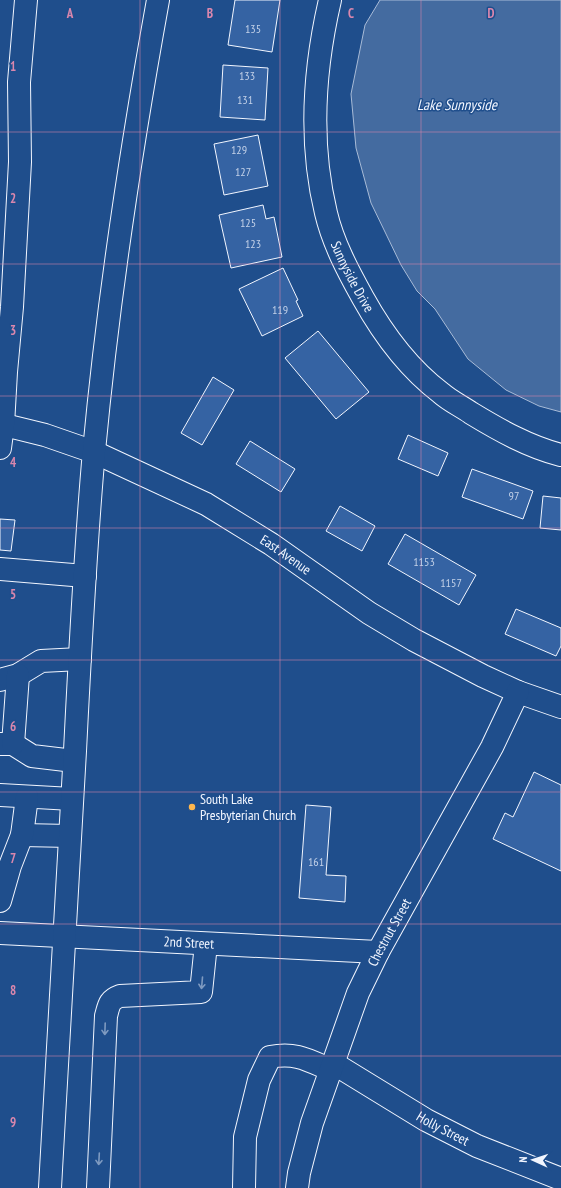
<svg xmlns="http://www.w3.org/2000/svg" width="561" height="1188" font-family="'PT Sans Narrow',sans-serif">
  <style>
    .water { fill: #446ba0; stroke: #a8bbd7 }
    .building { fill: #3563a3; stroke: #f2f6ff }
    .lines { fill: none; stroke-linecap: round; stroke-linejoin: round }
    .minor-casing { stroke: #f2f6ff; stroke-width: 24 }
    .highway-casing { stroke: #f2f6ff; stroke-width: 24 }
    .minor { stroke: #1f4e8c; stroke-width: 22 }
    .highway { stroke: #1f4e8c; stroke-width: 22 }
    .oneway { stroke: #7e9ac0 }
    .grid { fill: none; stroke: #da87ad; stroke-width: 1; stroke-opacity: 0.55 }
    .poi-dot { fill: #ffb74d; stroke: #1f4e8c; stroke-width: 1.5 }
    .labels { text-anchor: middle; stroke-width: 3; stroke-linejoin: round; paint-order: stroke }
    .number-label { font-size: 12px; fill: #c3d1e8 }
    .street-label { font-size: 14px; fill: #f2f6ff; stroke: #1f4e8c }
    .poi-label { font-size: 14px; fill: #f2f6ff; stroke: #1f4e8c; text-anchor: start }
    .water-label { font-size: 15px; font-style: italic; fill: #f2f6ff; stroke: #1f4e8c }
    .grid-label { font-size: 13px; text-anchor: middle; font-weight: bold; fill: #da87ad; stroke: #1f4e8c; stroke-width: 3; stroke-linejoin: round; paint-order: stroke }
  </style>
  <rect width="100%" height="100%" fill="#1f4e8c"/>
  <polygon class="water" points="380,0 561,0 561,412 539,406 506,390 468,359 435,309 417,291 401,265 371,203 356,148 351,94 365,25"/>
  <g class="building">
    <polygon points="235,0 280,0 272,52 228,45"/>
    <polygon points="223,65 268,68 265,120 220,117"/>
    <polygon points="258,135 268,186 224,195 214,144"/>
    <polygon points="263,205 266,219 274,217 282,257 231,268 219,215"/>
    <polygon points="283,268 298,300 296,301 303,316 262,336 239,289"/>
    <polygon points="318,331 369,392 336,419 285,358"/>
    <polygon points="213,377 234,390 202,445 181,433"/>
    <polygon points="408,435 448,453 438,476 398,459"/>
    <polygon points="250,441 295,469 281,492 236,464"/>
    <polygon points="472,469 533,491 523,519 462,497"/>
    <polygon points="543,496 561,498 561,530 540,528"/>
    <polygon points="340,506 375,526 362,551 326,531"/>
    <polygon points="0,519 15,520 11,551 0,550"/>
    <polygon points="405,534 476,575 459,605 388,564"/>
    <polygon points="516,609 561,628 561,646 556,656 505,634"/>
    <polygon points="534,772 561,785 561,871 493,839 505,813 513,817"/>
    <polygon points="306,805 331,807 326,875 346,876 345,902 299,898"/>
  </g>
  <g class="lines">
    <defs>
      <g id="minor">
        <path id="s1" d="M 330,0 C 314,69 309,143 326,213 C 333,243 348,271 363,298 C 383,334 408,368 441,393 C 450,401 461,406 471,413 C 499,430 529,447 561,455"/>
        <path id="s2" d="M 0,424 L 45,435 L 94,452 L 206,504 L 271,544 L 369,613 L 414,640 L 483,676 L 518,692 L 561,707"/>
        <polyline points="0,448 3,425 6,372 12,307 20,162 19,82 26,0"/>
        <polyline points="0,569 85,576"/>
        <polyline points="0,680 18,675 41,661 80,659"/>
        <polyline points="0,744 13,744 32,756 74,761"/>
        <polyline points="13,744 18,675"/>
        <polyline points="0,795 72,799"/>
        <polyline points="22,835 70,836"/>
        <polyline points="0,901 10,866 22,835 27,797"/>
        <path id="s3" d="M 0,933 L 378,952"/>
        <path id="s4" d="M 333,1063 L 426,1120 L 477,1146 L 561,1179"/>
        <path d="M 98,1188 L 106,1016 C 109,1005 109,1000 120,996 L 201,992 L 206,944"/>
        <path d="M 244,1188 L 245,1137 L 259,1080 L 270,1057 C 296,1052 308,1060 331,1070"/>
        <path id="s5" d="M 297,1188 L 299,1173 L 312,1123 L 358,993 L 378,952 L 492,747 L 518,692"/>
      </g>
      <path id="highway" d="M 50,1188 C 58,1042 67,896 75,751 C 80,651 85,551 94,451 C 108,300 131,149 158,0"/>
    </defs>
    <use href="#minor" class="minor-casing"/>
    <use href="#highway" class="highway-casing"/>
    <use href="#minor" class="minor"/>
    <use href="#highway" class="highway"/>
  </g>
  <defs><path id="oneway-shaft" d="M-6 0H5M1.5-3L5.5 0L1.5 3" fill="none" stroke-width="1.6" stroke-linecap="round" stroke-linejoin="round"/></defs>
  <g class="oneway">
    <use href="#oneway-shaft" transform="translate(202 983) rotate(95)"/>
    <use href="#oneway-shaft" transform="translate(105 1029) rotate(92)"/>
    <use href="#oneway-shaft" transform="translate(99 1159) rotate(93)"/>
  </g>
  <path class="grid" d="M 140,0 L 140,1188M 280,0 L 280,1188M 421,0 L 421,1188M 0,132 L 561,132M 0,264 L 561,264M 0,396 L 561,396M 0,528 L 561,528M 0,660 L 561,660M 0,792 L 561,792M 0,924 L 561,924M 0,1056 L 561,1056"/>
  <circle class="poi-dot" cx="192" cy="807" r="4"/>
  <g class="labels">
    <g class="number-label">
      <text x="253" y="33">135</text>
      <text x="247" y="80">133</text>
      <text x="245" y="104">131</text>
      <text x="239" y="154">129</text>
      <text x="243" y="176">127</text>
      <text x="248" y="227">125</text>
      <text x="253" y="248">123</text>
      <text x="280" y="314">119</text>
      <text x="514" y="500">97</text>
      <text x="424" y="566">1153</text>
      <text x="451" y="587">1157</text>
      <text x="316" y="866">161</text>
    </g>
    <g class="street-label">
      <text dy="5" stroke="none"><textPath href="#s1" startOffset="284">Sunnyside Drive</textPath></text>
      <text dy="5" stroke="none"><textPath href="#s2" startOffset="316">East Avenue</textPath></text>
      <text dy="5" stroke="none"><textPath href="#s5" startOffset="273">Chestnut Street</textPath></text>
      <text dy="5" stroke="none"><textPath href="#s3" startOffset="189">2nd Street</textPath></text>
      <text dy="5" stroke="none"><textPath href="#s4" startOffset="128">Holly Street</textPath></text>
    </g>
    <g class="poi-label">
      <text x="200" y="804">South Lake<tspan x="200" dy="16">Presbyterian Church</tspan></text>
    </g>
    <g class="water-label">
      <text x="457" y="110">Lake Sunnyside</text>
    </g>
  </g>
  <g class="grid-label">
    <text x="70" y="18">A</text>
    <text x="210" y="18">B</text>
    <text x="351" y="18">C</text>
    <text x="491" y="18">D</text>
    <text x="13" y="71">1</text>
    <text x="13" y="203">2</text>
    <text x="13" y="335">3</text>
    <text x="13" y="467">4</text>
    <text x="13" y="599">5</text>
    <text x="13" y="731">6</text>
    <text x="13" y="863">7</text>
    <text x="13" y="995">8</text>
    <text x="13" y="1127">9</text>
  </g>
  <g transform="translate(533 1160) rotate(273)" stroke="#1f4e8c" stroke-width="3" paint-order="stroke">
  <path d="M0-3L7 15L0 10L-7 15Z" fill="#f2f6ff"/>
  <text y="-6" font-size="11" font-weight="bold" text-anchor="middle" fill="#f2f6ff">N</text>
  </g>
</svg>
